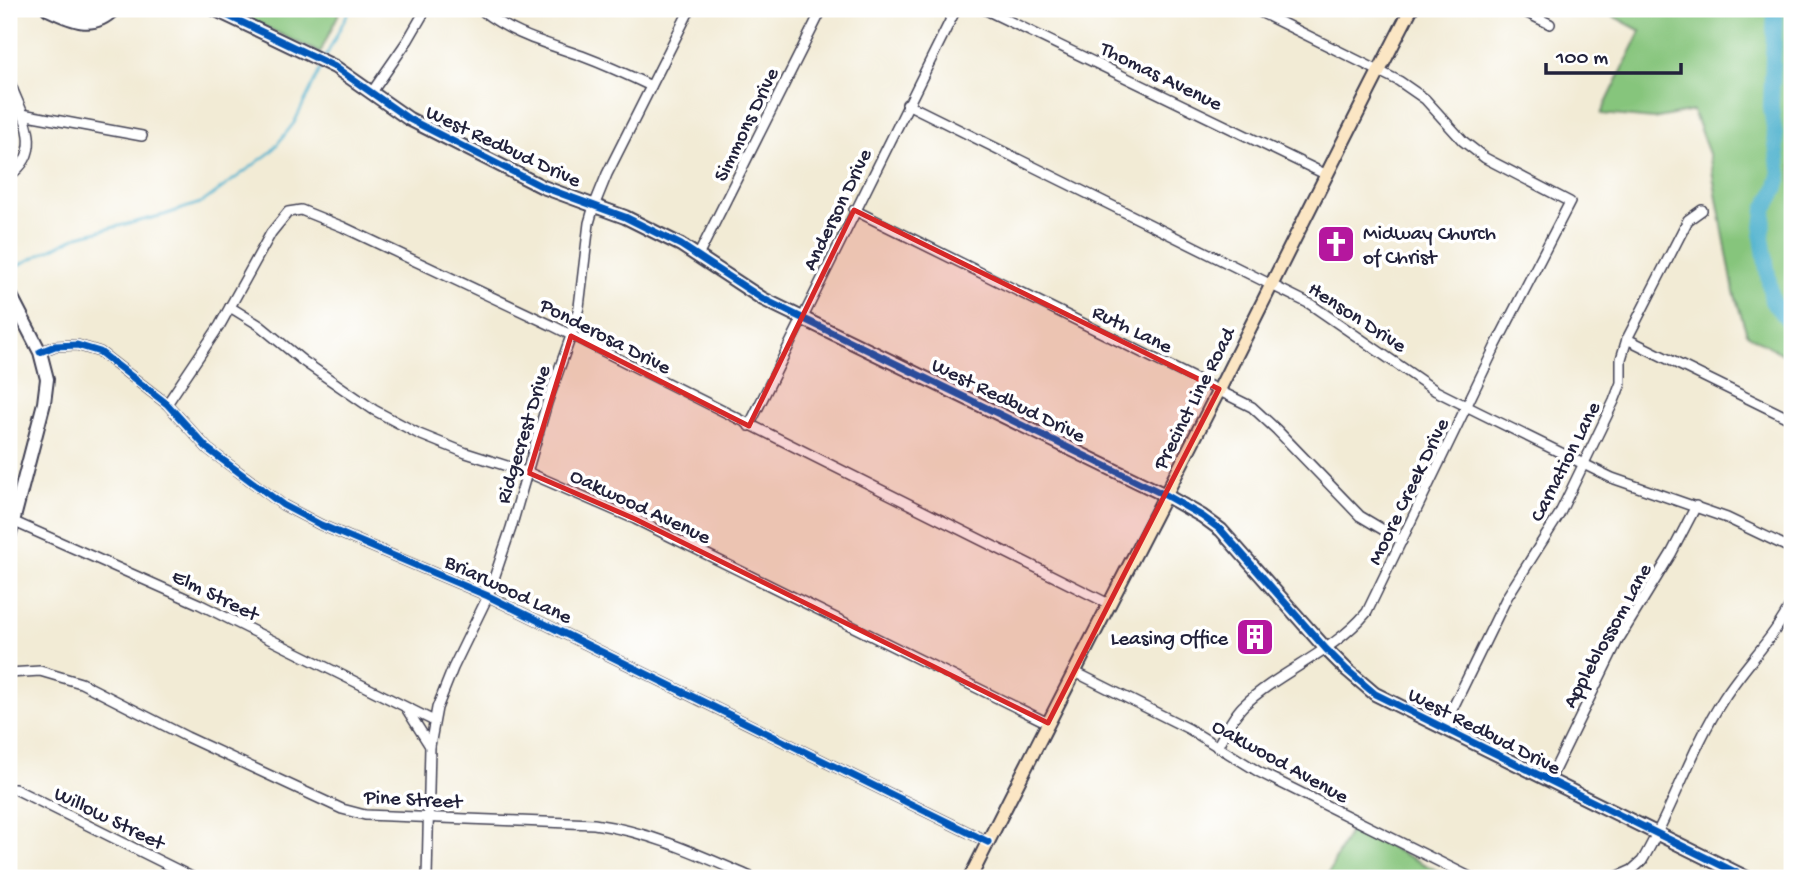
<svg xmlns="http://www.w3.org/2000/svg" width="1801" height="887" font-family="'Gochi Hand',sans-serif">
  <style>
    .green { fill: #86c57c; stroke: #54745c; stroke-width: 2 }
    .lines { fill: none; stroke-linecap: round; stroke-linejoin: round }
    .stream { stroke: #4eb1cd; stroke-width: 2.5 }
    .river { stroke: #4eb1cd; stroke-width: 16 }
    .minor-casing { stroke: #414052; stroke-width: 12 }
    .tertiary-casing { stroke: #414052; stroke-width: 16 }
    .secondary-casing { stroke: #414052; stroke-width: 16 }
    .minor { stroke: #fff; stroke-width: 9 }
    .tertiary { stroke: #fff; stroke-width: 12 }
    .secondary { stroke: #fbe6c4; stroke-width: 12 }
    .cycleway-casing { stroke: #fff; stroke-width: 11 }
    .cycleway { stroke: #0057b8; stroke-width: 7 }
    .marked { fill: #d62828; fill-opacity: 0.2; stroke: #d62828; stroke-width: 5; stroke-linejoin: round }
    .labels { text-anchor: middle; stroke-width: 7; stroke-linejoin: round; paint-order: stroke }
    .street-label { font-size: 21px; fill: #22223b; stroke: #fff }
    .poi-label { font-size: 21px; fill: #22223b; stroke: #fff; text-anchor: start }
  </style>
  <rect width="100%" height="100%" fill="#fff"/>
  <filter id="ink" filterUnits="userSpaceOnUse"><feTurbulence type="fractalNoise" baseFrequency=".0143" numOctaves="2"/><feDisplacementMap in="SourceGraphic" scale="14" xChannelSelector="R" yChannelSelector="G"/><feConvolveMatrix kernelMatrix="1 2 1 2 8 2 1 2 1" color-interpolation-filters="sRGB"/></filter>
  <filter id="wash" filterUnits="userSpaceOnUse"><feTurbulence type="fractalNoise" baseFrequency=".00686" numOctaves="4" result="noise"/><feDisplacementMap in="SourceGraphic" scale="28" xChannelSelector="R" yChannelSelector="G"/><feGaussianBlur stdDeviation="1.57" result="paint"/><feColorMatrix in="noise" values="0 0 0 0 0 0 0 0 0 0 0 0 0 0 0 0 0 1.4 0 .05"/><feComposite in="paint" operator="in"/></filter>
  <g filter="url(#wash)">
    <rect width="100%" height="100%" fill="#f2ebd5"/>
    <g class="green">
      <polygon points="228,9 341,9 320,53"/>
      <polygon points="1600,9 1792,9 1792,359 1747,334 1734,292 1709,154 1693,111 1653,119 1601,114 1641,31"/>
      <polygon points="1351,828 1452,878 1326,878"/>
    </g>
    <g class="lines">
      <g class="stream">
        <polyline points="326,56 350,9"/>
        <polyline points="9,270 78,236 164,215 203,202 271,152 294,123 322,66"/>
      </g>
      <polyline class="river" points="1775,9 1771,106 1780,175 1776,190 1765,209 1762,237 1772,301 1792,325"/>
    </g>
  </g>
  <g filter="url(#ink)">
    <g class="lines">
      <defs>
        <g id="minor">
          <path d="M 480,9 C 513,35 543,42 582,56 C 606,65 628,75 651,86"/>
          <polyline points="984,9 1325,174"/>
          <polyline points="1519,9 1550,24"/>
          <path d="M 9,80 C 21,114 48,149 9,176"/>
          <polyline points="372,92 408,40 426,9"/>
          <polyline points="907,104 1310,304 1436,391 1480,413 1612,478 1727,518 1792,549"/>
          <polyline points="22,114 142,136"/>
          <polyline points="854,210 1252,407 1277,430 1360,516 1402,541"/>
          <polyline points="699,254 822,9"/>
          <polyline points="230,307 259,325 303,361 374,410 419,434 466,453 529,473 635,519 1048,723"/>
          <polyline points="1627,339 1786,417 1792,416"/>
          <polyline points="40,352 55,346 77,345 100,352 167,404 208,449 283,505 321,525 488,596 988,842"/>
          <polyline points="167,404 220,325 271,233 288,212 301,210 343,227 551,325 1109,604"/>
          <polyline points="749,426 956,9"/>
          <polyline points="10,520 199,604 434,721"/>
          <polyline points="1073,671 1189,729 1259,772 1472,878"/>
          <path d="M 9,673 L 40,671 L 81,683 L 187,737 L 342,809 L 365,815 L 594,824 C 651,832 700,855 753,878"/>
          <polyline points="406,708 430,746"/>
          <polyline points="1443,728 1507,597 1559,515 1614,401 1621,383 1621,359 1627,339 1688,220 1702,210"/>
          <path d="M 1217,747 C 1225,733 1232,717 1243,706 C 1281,670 1333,653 1367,612 L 1496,345 L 1570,202 L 1485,158 L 1463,141 L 1425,99 L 1399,81 L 1254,9"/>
          <polyline points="1549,781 1617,642 1671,554 1696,506"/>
          <polyline points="9,789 15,789 194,878"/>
          <polyline points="427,878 430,746 437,708 453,668 488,596 511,528 547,403 571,336 579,307 589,223 594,206 607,174 690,9"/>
          <path d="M 1614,878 L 1632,870 L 1642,861 C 1673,809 1691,749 1724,698 C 1745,665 1775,637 1792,602"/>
        </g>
        <g id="tertiary">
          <path d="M 48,9 C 71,20 93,31 114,9"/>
          <polyline points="214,9 335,67 409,119 543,187 625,217 681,245 763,299 1165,495 1202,516 1221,530 1326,649 1347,670 1375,694 1747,878"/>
          <polyline points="9,292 40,352 47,379 44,403 9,537"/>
        </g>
        <path id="secondary" d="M 970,878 C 1051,715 1136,554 1218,392 C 1282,264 1345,136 1411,9"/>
      </defs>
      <use href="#minor" class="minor-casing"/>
      <use href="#tertiary" class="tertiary-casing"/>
      <use href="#secondary" class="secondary-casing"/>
      <use href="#minor" class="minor"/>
      <use href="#tertiary" class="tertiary"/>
      <use href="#secondary" class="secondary"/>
      <defs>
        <g id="cycleway">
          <polyline points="214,9 335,67 409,119 543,187 625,217 681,245 763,299 1165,495 1202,516 1221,530 1326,649 1347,670 1375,694 1747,878"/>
          <polyline points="40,352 55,346 77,345 100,352 167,404 208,449 283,505 321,525 488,596 988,842"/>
        </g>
      </defs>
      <use href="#cycleway" class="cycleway-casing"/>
      <use href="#cycleway" class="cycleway"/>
    </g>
  </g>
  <path class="marked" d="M 854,210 L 1219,389 L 1048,723 L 635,519 L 529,473 L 571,336 L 749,426 Z"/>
  <defs>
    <symbol id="church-square" viewBox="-11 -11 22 22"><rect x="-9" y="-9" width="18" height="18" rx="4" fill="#b5179e" stroke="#fff"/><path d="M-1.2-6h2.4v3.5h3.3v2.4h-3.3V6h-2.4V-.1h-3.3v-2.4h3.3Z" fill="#fff"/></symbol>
    <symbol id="building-square" viewBox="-11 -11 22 22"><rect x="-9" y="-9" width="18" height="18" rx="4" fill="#b5179e" stroke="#fff"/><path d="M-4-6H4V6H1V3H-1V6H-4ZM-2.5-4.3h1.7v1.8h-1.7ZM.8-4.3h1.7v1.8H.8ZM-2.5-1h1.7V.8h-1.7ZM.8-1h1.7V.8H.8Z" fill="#fff"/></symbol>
  </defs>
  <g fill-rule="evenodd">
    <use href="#church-square" x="1314" y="222" width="44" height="44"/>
    <use href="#building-square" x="1233" y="615" width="44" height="44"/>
  </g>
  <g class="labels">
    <g class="street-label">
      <text transform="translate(1162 75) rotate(26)" y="7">Thomas Avenue</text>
      <text transform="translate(745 124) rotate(-64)" y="7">Simmons Drive</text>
      <text transform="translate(504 145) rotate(25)" y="7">West Redbud Drive</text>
      <text transform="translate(836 209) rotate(-64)" y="7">Anderson Drive</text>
      <text transform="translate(1358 316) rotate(33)" y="7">Henson Drive</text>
      <text transform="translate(1133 328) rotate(26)" y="7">Ruth Lane</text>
      <text transform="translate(606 335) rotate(27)" y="7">Ponderosa Drive</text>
      <text transform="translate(1193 398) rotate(-63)" y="7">Precinct Line Road</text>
      <text transform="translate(1009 399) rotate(26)" y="7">West Redbud Drive</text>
      <text transform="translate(522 434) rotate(-73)" y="7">Ridgecrest Drive</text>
      <text transform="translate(1564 461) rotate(-63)" y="7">Carnation Lane</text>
      <text transform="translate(1407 491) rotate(-64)" y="7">Moore Creek Drive</text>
      <text transform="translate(641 505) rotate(25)" y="7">Oakwood Avenue</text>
      <text transform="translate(509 588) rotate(25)" y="7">Briarwood Lane</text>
      <text transform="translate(216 594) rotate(26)" y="7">Elm Street</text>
      <text transform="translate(1606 635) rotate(-61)" y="7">Appleblossom Lane</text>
      <text transform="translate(1485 730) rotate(27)" y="7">West Redbud Drive</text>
      <text transform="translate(1281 760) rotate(29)" y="7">Oakwood Avenue</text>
      <text transform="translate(413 798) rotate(3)" y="7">Pine Street</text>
      <text transform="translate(110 817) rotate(26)" y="7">Willow Street</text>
    </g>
    <g class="poi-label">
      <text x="1363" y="239">Midway Church<tspan x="1363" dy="24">of Christ</tspan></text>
      <text x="1228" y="644" text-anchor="end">Leasing Office</text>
    </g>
  </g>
  <rect width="1801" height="887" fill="none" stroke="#fff" stroke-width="35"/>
  <path d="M1546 63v10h135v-10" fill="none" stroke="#22223b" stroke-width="3.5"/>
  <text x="1556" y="63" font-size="21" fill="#22223b" stroke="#ffffff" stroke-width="5" paint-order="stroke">100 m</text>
</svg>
